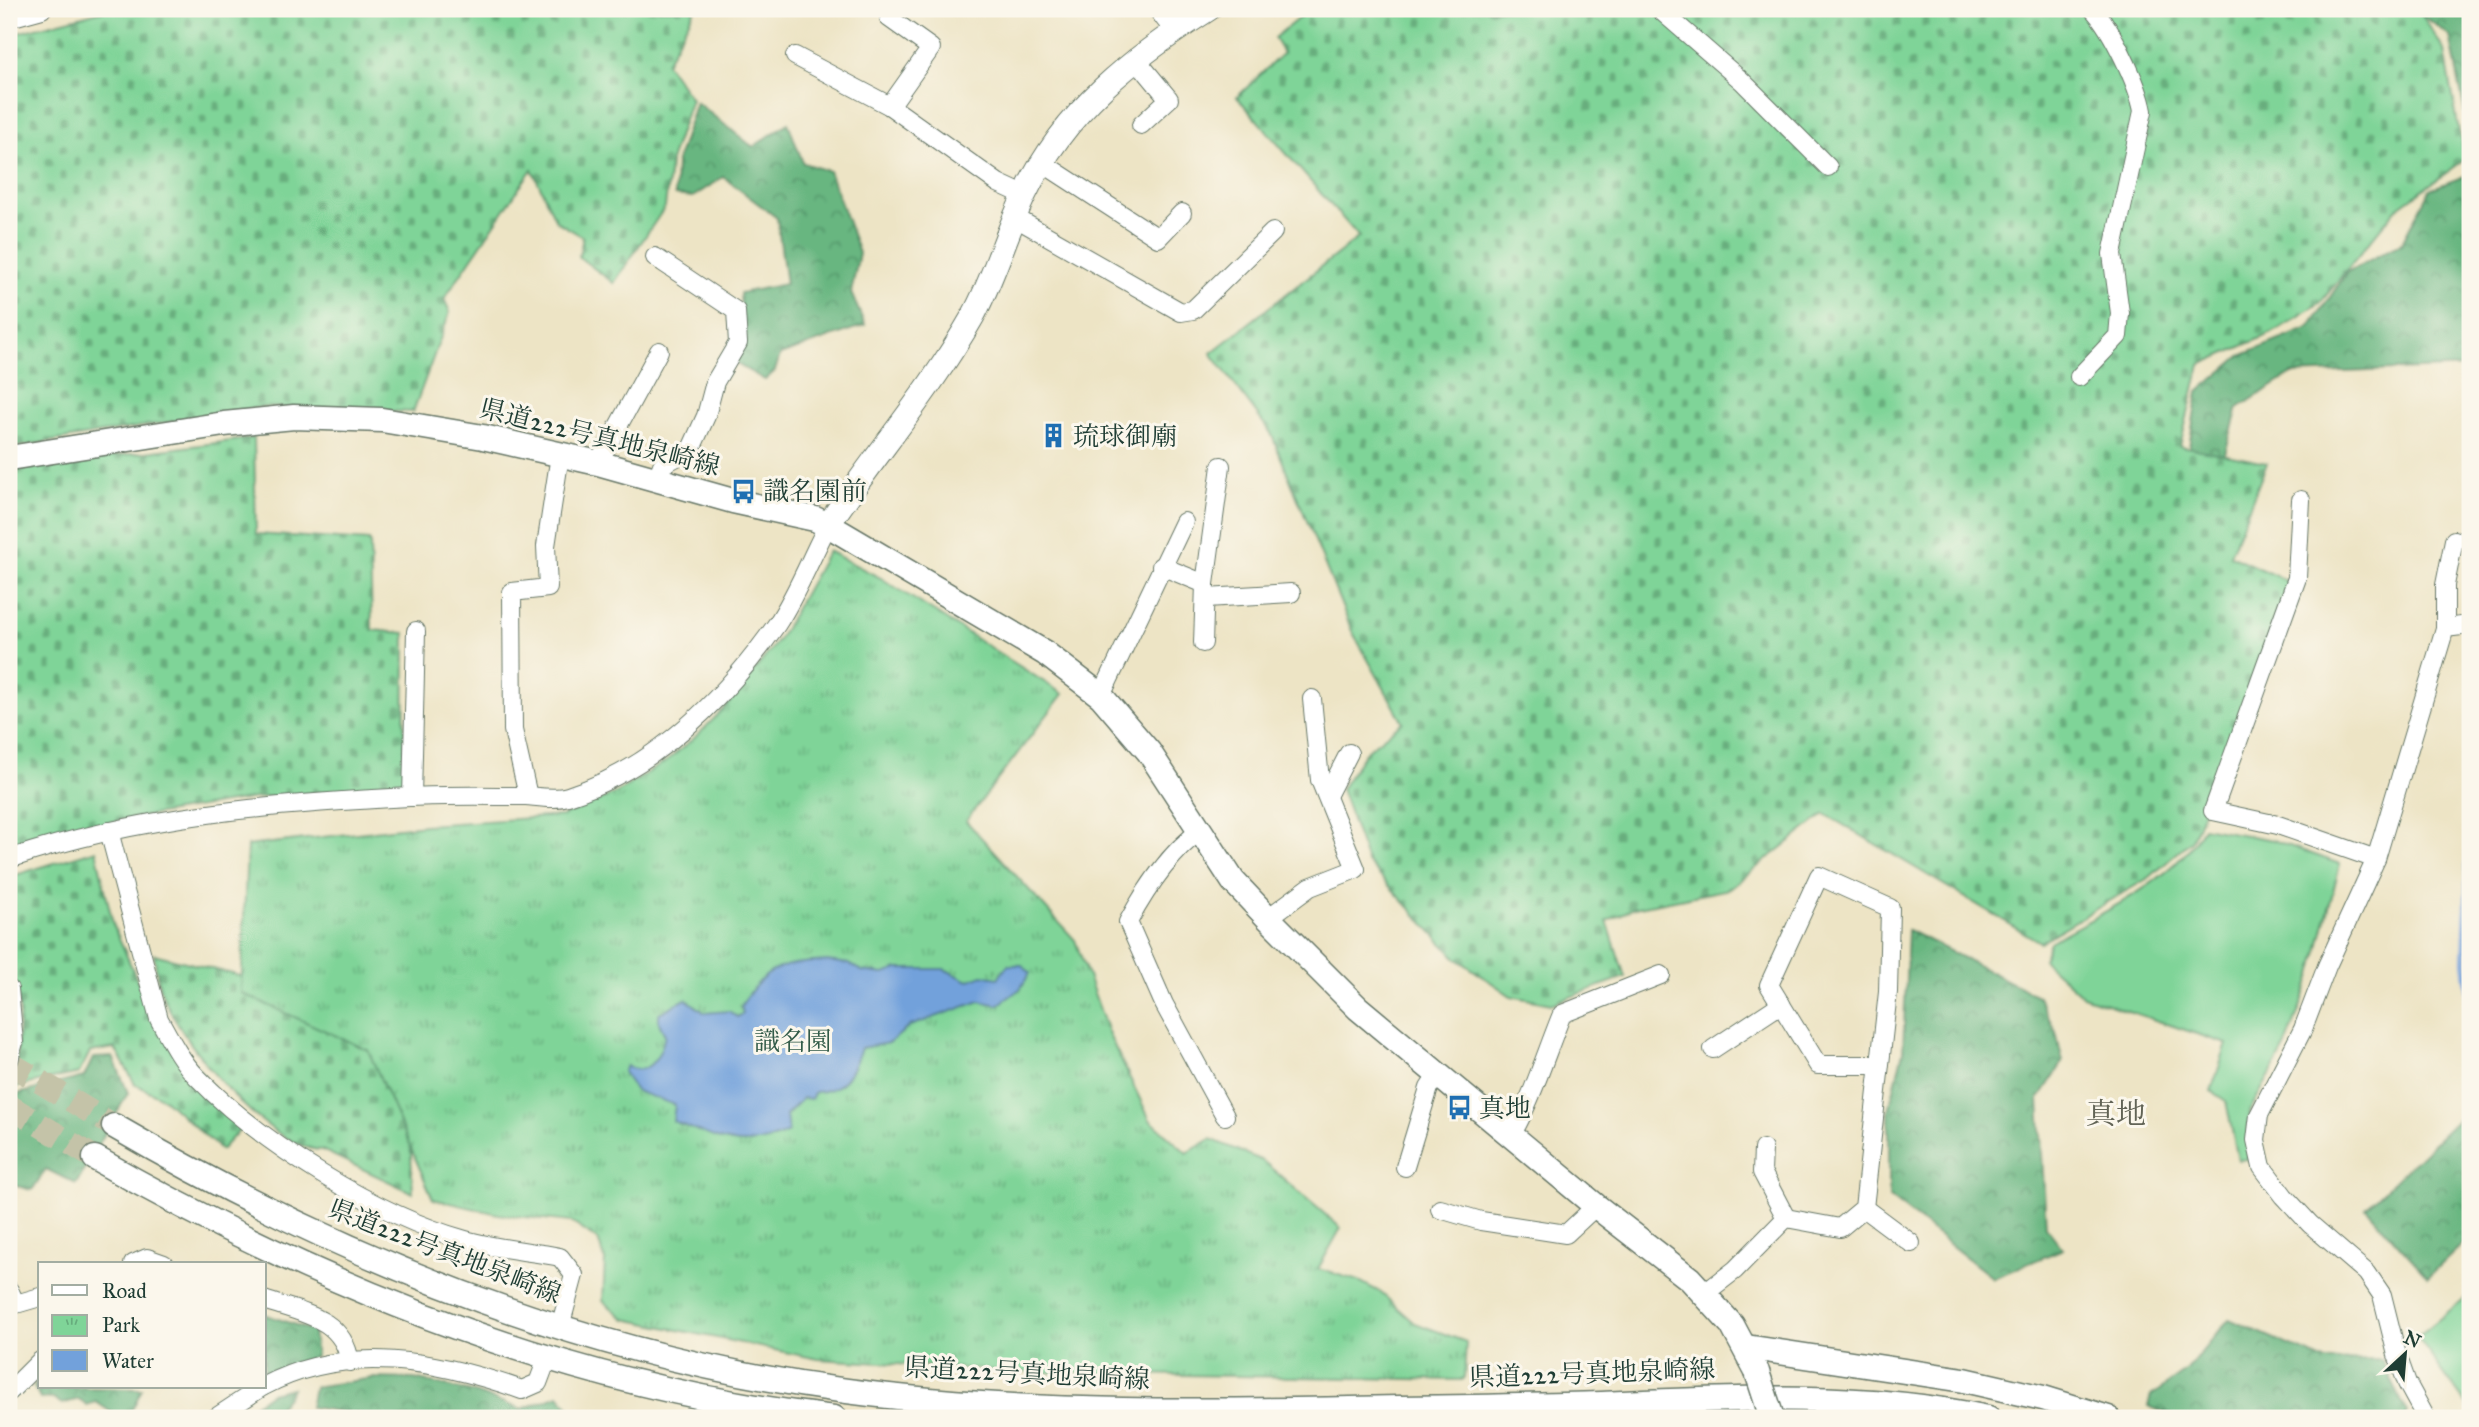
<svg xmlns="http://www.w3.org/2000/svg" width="2479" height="1427" font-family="'IM FELL Great Primer','Noto Serif JP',serif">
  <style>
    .grass { fill: #7fd498; stroke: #4f8866; stroke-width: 2 }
    .forest { fill: url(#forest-crowns); stroke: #437a5a; stroke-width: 2 }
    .cemetery { fill: url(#cemetery-stones); stroke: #4f8866; stroke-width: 2 }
    .park { fill: url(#park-tufts); stroke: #4f8866; stroke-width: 2 }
    .water { fill: #72a1db; stroke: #486f88; stroke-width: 2 }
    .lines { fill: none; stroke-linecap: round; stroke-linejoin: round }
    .stream { stroke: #72a1db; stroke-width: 6 }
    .secondary-tunnel { stroke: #c4c3a8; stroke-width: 24; stroke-dasharray: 24 12; stroke-linecap: butt }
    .minor-casing { stroke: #677767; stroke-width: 20 }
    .tertiary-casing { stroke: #677767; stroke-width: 25 }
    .secondary-casing { stroke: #677767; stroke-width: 27 }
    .minor { stroke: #fff; stroke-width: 18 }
    .tertiary { stroke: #fff; stroke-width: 23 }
    .secondary { stroke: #fff; stroke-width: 24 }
    .secondary-bridge-casing { stroke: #677767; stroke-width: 27; stroke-linecap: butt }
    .secondary-bridge { stroke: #fff; stroke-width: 24 }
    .labels { text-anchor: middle; stroke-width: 6; stroke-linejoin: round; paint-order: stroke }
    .poi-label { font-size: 26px; fill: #1f3d34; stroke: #fbf7ec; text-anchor: start }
    .street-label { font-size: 26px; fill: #1f3d34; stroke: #fbf7ec }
    .park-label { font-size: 26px; fill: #325b48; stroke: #fbf7ec }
    .quarter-label { font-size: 30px; fill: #626456; stroke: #fbf7ec }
  </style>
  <defs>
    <pattern id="forest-crowns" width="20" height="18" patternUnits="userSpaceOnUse" patternTransform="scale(1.75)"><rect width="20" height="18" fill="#67b680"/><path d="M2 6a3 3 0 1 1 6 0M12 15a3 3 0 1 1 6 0" fill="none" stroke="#54956a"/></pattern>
    <pattern id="cemetery-stones" width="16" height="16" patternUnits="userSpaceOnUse" patternTransform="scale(1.75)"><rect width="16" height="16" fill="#7fd498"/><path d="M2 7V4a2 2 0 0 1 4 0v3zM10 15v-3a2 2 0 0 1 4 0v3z" fill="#67ad7d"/></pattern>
    <pattern id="park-tufts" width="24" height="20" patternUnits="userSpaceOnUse" patternTransform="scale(1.75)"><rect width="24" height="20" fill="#7fd498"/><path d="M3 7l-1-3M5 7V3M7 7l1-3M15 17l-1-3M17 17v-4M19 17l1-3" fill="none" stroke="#67ad7d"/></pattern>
  </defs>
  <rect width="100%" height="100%" fill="#fbf7ec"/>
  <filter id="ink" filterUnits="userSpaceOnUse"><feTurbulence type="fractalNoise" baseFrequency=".0143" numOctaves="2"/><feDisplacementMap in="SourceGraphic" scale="14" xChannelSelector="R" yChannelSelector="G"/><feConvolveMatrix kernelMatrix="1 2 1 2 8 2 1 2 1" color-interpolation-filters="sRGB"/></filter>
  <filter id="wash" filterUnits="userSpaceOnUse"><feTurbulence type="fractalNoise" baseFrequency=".00686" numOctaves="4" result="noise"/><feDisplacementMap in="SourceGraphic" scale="28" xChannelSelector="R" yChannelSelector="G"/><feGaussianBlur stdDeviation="1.57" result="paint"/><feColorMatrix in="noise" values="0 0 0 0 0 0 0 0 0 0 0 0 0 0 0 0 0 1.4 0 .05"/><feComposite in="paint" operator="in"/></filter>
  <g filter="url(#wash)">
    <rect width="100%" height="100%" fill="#ede4c5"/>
    <g class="grass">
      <path d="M 2203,827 L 2273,840 L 2340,864 L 2312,975 L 2285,1048 L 2249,1112 L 2248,1159 L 2238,1160 L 2226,1101 L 2211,1091 L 2227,1044 L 2083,996 L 2043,960 L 2050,942 C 2098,914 2179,880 2203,827 Z"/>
      <polygon points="2470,1294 2470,1409 2417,1337"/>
    </g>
    <g class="forest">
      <polygon points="2420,9 2470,9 2470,138 2450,36 2421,14"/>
      <polygon points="696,102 753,147 788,123 803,163 829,171 859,253 851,293 865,325 780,355 775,371 765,380 735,363 743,337 740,293 786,284 777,218 723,177 693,197 675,195 676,163"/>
      <polygon points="2470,174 2470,367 2292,374 2238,408 2219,474 2181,496 2198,392 2240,356 2309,328 2347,272 2402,243 2430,189"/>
      <polygon points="1908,930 2038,996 2056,1032 2063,1062 2039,1099 2046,1227 2063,1249 1993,1278 1889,1197 1889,1110 1903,1051"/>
      <polygon points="113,1057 128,1093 76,1184 46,1169 32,1190 9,1184 9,1105 13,1095 84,1077 93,1058"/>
      <polygon points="2469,1109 2470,1237 2428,1277 2366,1208"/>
      <polygon points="264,1314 313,1331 316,1356 264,1378"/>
      <polygon points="2229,1319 2325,1361 2382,1360 2407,1413 2404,1418 2178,1418 2148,1406 2151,1396 2187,1370"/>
      <polygon points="373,1378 414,1379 468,1391 522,1409 559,1395 578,1418 385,1418 310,1407 314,1387"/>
      <polygon points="40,1380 40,1387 142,1389 131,1412 117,1416 96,1402 87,1405 79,1399 62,1404 53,1398 40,1399 34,1387"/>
      <path d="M 292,1388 C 279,1413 263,1418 236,1418 L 271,1393 Z"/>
    </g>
    <g class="cemetery">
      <polygon points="110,9 695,9 666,63 691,99 671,158 665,207 614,283 579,257 583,237 556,221 532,169 444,299 450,312 413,412 261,407 9,448 9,35"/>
      <polygon points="1302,9 2418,9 2445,51 2464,160 2396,209 2320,303 2272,333 2200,365 2180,446 2267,463 2230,555 2289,582 2192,840 2150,877 2040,942 1825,814 1729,889 1634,908 1607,921 1625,977 1551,1004 1511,996 1456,958 1367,862 1341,789 1367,750 1403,722 1352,631 1271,433 1211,353 1359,237 1237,97 1283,53 1274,38 1305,13"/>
      <polygon points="254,438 256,534 370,541 372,630 405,633 404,785 255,798 110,822 9,850 9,470"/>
      <polygon points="96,850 113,924 147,1003 243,1126 221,1150 164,1099 135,1084 115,1048 90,1052 79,1073 15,1087 20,1010 9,951 9,877"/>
      <path d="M 154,954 L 252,979 L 374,1046 L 409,1118 L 413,1193 L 322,1150 C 266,1148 179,1041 161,991 C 157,980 156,965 154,954 Z"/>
    </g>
    <polygon class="park" points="828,551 881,578 1063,694 966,821 1075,940 1109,1035 1150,1120 1187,1153 1211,1139 1263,1161 1341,1228 1318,1269 1359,1281 1380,1292 1415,1323 1466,1342 1464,1380 1021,1372 818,1359 625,1319 603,1301 605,1260 598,1240 571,1222 498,1214 433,1199 368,1050 241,993 247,846 425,825 562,816 616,793 668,760 700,733 730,702 779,639"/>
    <path class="water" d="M 827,961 L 849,964 L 862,971 L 884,974 L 898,969 L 944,969 L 968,981 L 982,975 L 998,978 L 1008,965 L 1022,965 L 1030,973 L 1020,989 L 998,1005 L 980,1001 L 910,1026 L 889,1043 L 861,1048 C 852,1073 844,1091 815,1092 L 811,1099 L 803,1098 L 786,1115 L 788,1132 C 742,1155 717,1138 673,1121 L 675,1105 L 636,1091 L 623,1072 L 626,1066 C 649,1078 661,1055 665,1035 L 659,1023 L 659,1013 L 686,999 L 705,1013 L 729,1011 L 737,1017 L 743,1014 L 741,1006 C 767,965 781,964 827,961 Z"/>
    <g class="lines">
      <polyline class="stream" points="2470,791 2465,962 2470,1005"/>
    </g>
  </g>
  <g filter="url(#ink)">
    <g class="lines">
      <g class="secondary-tunnel">
        <polyline points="9,1063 114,1126"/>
        <polyline points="9,1106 95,1158"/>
      </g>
      <defs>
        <g id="minor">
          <polyline points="1157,9 1174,31"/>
          <polyline points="1659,9 1742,81 1828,167"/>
          <polyline points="9,18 42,9"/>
          <polyline points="795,56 890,106 998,183 1024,195"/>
          <polyline points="1135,58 1169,99 1141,125"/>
          <polyline points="890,106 931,48 889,18 893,9"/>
          <polyline points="1041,162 1158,238 1182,213"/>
          <polyline points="1014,217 1181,312 1193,310 1273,232"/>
          <polyline points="655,257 736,311 738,343 715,382 706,416 691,449 662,465 656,481"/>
          <path d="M 2079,377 L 2118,336 L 2120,313 L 2112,254 L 2143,111 C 2138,84 2112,29 2093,9"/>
          <polyline points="598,463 659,351"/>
          <polyline points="2301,500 2297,578 2213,811 2278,825 2376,859"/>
          <polyline points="1161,566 1205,584"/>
          <polyline points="1206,598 1291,593"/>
          <polyline points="2445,628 2445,585 2454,540"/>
          <polyline points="1203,643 1205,584 1221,466"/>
          <polyline points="1101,696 1184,522"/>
          <polyline points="528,796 513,730 512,592 548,588 546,546 560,455"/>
          <polyline points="1327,796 1349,753"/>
          <polyline points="412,797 416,631"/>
          <path d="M 109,831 L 159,1019 C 170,1039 181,1061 197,1077 C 262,1144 376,1215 465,1240 C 497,1249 529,1251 560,1257 L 574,1275 L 560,1327"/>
          <path d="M 1200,831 C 1169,853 1146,889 1128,922 L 1164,1004 L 1225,1116"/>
          <path d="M 9,859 C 139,815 274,804 410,797 C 448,795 488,796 526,796 C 539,797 556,800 568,796 C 656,768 725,698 777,624 C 797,594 811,557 828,525"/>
          <polyline points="1268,918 1310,887 1356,869 1320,780 1312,699"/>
          <polyline points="9,989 14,1042 9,1060"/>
          <polyline points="1713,1049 1781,1004"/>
          <path d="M 1512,1134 C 1532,1099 1546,1053 1562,1014 L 1661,975"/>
          <polyline points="1763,1149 1762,1172 1786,1218"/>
          <polyline points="1405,1167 1429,1088 1439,1073"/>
          <polyline points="1864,1208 1911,1243"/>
          <polyline points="1440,1209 1481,1221 1566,1234 1596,1206"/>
          <polyline points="133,1264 147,1258 164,1264"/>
          <polyline points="9,1290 16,1304 40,1297"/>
          <polyline points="1705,1293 1735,1270 1786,1218 1840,1228 1864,1208 1888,992 1890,908 1819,876 1769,985 1818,1065 1879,1065"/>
          <path d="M 264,1300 C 301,1313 343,1317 350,1362"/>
          <path d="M 264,1386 C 346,1342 440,1361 522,1390 L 538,1383 L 547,1359"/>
          <polyline points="9,1392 40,1361"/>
          <polyline points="215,1418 262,1387"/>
          <polyline points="2426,1418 2407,1383 2397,1355 2382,1295 2367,1273 2310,1224 2284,1196 2262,1167 2256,1140 2259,1115 2303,1029 2327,966 2376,859 2445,628 2470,625"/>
        </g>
        <path id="tertiary" d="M 828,525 C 875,455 931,390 973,316 C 994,278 1006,233 1025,194 C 1065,110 1132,58 1209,9"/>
        <g id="secondary">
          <polyline points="9,458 224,424 294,417 382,420 483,437 598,463 733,501 815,519 828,525 1045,653 1101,696 1149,752 1233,881 1268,918 1358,1008 1596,1206 1690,1279 1732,1325 1757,1372"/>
          <path d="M 114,1126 C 340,1258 586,1357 847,1391 C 1029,1415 1216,1412 1399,1408 C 1467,1407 1534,1406 1602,1404 C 1731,1398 1862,1391 1988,1418"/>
          <path d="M 95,1158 C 324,1289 571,1388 834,1418"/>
          <polyline points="1746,1347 1964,1380 2043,1398 2108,1418"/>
        </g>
      </defs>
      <use href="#minor" class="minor-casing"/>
      <use href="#tertiary" class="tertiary-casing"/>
      <use href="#secondary" class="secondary-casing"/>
      <use href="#minor" class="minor"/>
      <use href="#tertiary" class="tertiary"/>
      <use href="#secondary" class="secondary"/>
      <defs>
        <polyline id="secondary-bridge" points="1757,1372 1772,1418"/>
      </defs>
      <use href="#secondary-bridge" class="secondary-bridge-casing"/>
      <use href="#secondary-bridge" class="secondary-bridge"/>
    </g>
  </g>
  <defs>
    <symbol id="building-bare" viewBox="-9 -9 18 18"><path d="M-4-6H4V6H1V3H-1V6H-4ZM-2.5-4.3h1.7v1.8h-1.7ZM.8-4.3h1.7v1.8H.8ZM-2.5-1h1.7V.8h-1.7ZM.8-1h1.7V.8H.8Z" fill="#1f6fb2" stroke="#fbf7ec" stroke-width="2.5" paint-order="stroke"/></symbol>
    <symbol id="bus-bare" viewBox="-9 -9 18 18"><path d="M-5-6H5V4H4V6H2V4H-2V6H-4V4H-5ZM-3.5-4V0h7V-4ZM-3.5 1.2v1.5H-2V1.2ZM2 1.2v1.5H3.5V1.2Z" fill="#1f6fb2" stroke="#fbf7ec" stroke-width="2.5" paint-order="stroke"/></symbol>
  </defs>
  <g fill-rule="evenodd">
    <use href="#building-bare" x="1036" y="418" width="35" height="35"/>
    <use href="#bus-bare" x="726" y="474" width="35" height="35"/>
    <use href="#bus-bare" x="1442" y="1090" width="35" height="35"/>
  </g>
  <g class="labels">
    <g class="poi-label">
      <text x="1073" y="445">琉球御廟</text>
      <text x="763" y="500">識名園前</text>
      <text x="1479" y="1117">真地</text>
    </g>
    <g class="street-label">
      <text transform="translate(600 437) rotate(14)" y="9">県道222号真地泉崎線</text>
      <text transform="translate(445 1251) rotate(21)" y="9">県道222号真地泉崎線</text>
      <text transform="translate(1027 1373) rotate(3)" y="9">県道222号真地泉崎線</text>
      <text transform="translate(1592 1373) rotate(-2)" y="9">県道222号真地泉崎線</text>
    </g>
    <g class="park-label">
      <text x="793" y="1050">識名園</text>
    </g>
    <g class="quarter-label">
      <text x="2116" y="1124">真地</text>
    </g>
  </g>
  <rect width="2479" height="1427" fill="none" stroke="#fbf7ec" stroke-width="35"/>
  <rect x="38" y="1262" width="228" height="126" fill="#fbf7ec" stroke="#a3ada2" stroke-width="2"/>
  <rect x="52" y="1285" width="35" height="10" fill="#ffffff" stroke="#a3ada2" stroke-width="2"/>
  <text x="102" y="1298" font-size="21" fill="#1f3d34">Road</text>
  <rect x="52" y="1315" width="35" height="21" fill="url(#park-tufts)" stroke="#a3ada2" stroke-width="2"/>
  <text x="102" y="1332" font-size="21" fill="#1f3d34">Park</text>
  <rect x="52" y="1350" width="35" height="21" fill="#72a1db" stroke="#a3ada2" stroke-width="2"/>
  <text x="102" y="1368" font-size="21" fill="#1f3d34">Water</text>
  <g transform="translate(2405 1354) rotate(26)" stroke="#fbf7ec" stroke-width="5" paint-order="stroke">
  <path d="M0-5L12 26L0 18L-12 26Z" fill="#1f3d34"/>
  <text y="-10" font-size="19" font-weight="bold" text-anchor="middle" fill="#1f3d34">N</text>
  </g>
</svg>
